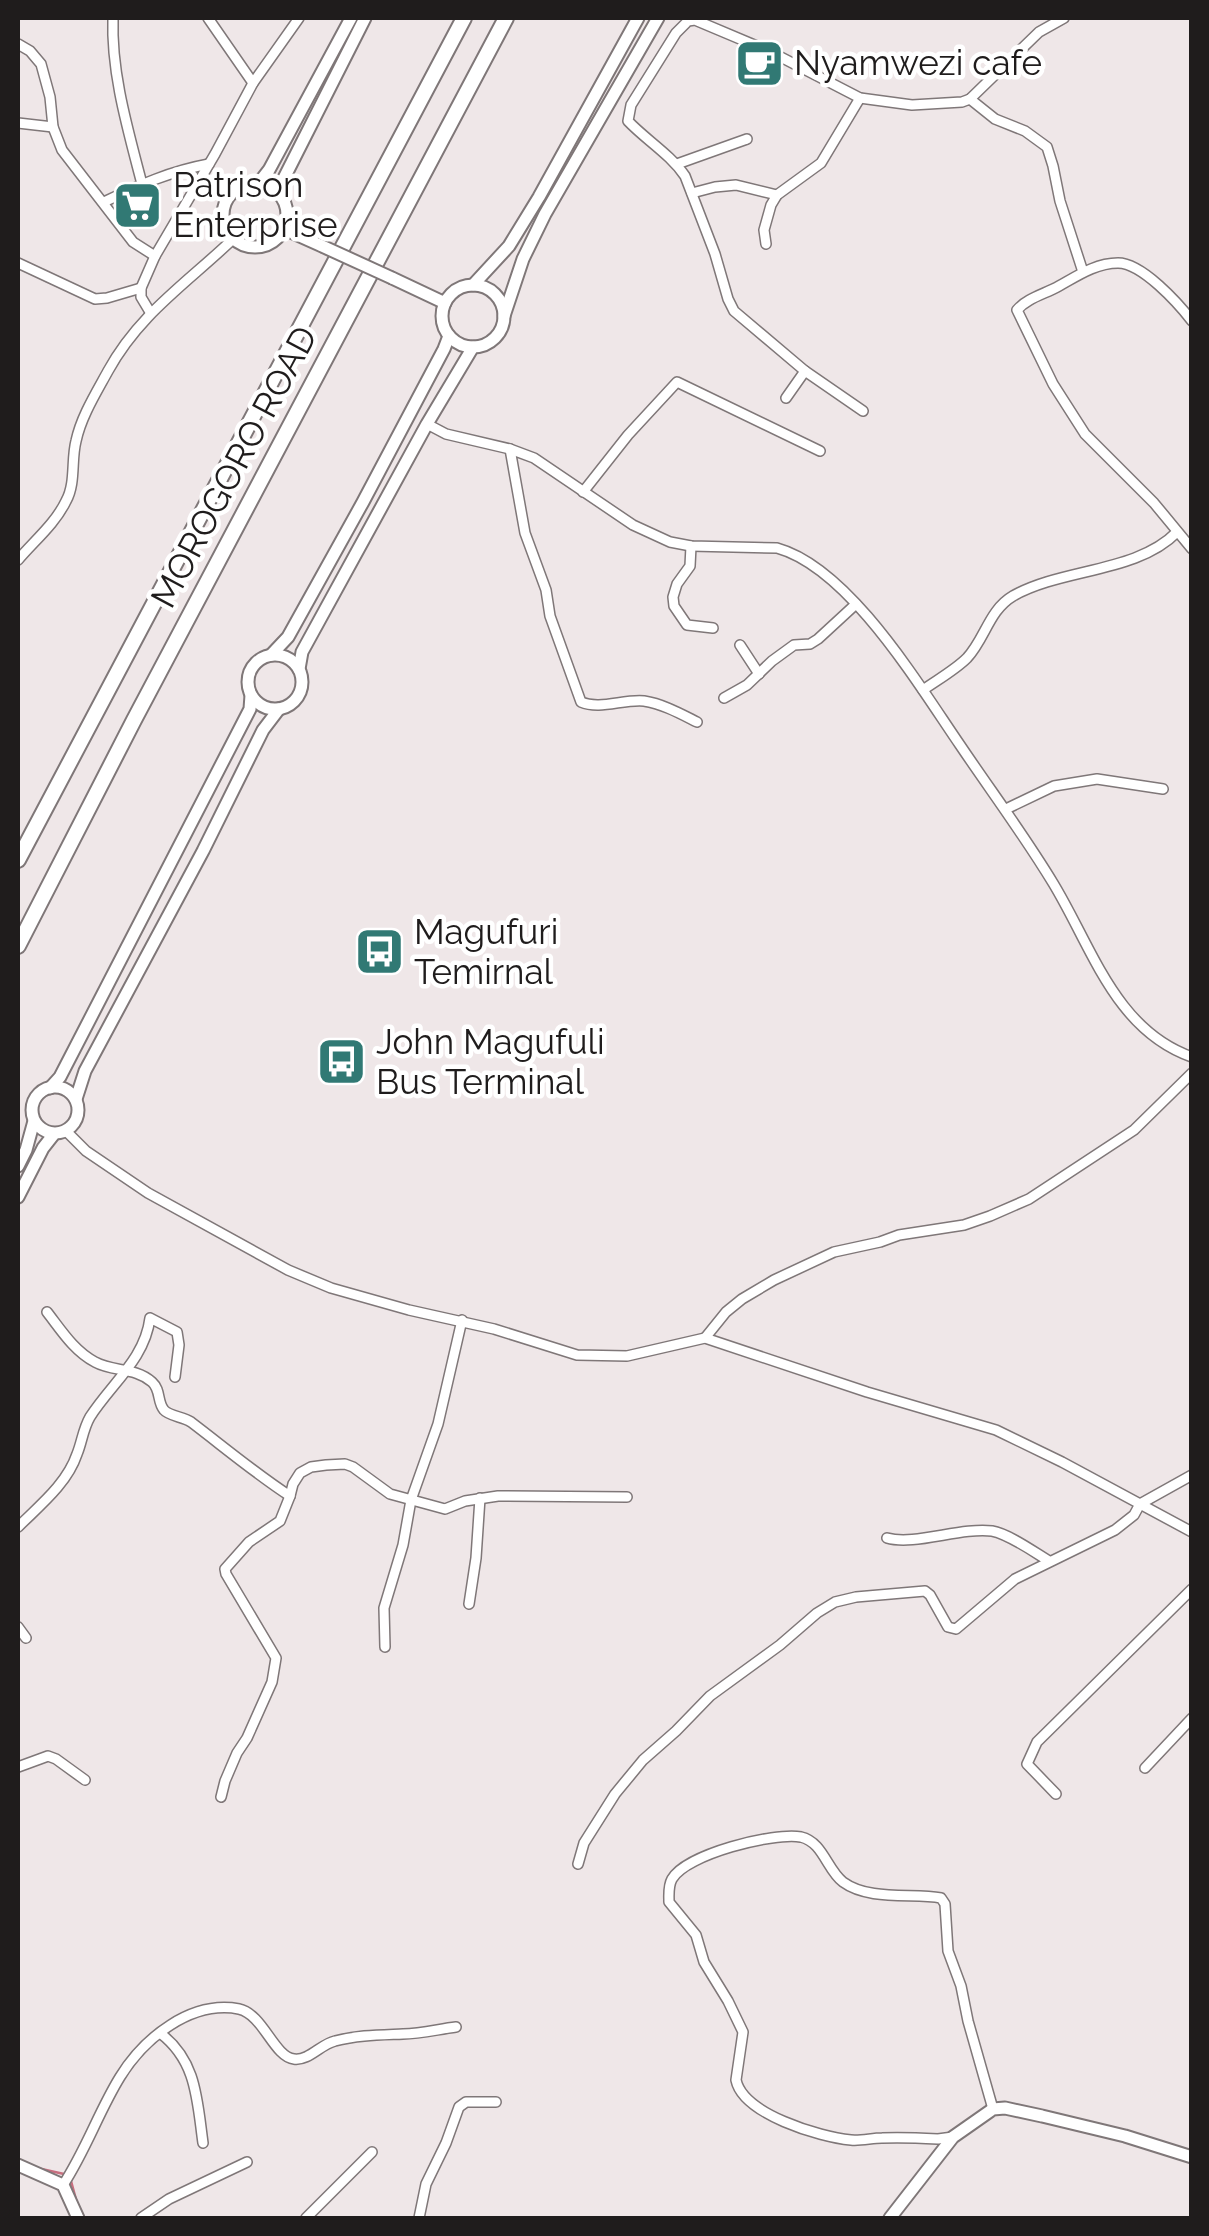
<svg xmlns="http://www.w3.org/2000/svg" width="1209" height="2236" font-family="Raleway,sans-serif">
  <style>
    .lines { fill: none; stroke-linecap: round; stroke-linejoin: round }
    .stream { stroke: #c86e7f; stroke-width: 2.5 }
    .minor-casing { stroke: #7f7778; stroke-width: 12 }
    .tertiary-casing { stroke: #7f7778; stroke-width: 15 }
    .trunk-casing { stroke: #7f7778; stroke-width: 18 }
    .minor { stroke: #fff; stroke-width: 9 }
    .tertiary { stroke: #fff; stroke-width: 11 }
    .trunk { stroke: #fff; stroke-width: 14 }
    .tertiary-bridge-casing { stroke: #7f7778; stroke-width: 15; stroke-linecap: butt }
    .tertiary-bridge { stroke: #fff; stroke-width: 11 }
    .labels { text-anchor: middle; stroke-width: 9; stroke-linejoin: round; paint-order: stroke }
    .poi-label { font-size: 35px; fill: #1f1c1c; stroke: #fff; text-anchor: start }
    .street-label { font-size: 35px; fill: #1f1c1c; stroke: #fff }
  </style>
  <rect width="100%" height="100%" fill="#efe7e8"/>
  <g class="lines">
    <g class="stream">
      <polyline points="37,2168 64,2174"/>
      <polyline points="71,2181 77,2203"/>
    </g>
    <defs>
      <g id="minor">
        <path d="M 113,18 C 111,73 128,130 142,184"/>
        <polyline points="208,18 253,83"/>
        <polyline points="18,44 30,51 41,64 50,97 53,127 62,150 133,242 155,256"/>
        <polyline points="970,99 1039,32 1064,18"/>
        <polyline points="18,123 53,127"/>
        <polyline points="677,164 747,139"/>
        <polyline points="692,193 715,187 736,185 777,195"/>
        <path d="M 104,202 C 139,185 171,171 209,164"/>
        <polyline points="766,244 764,230 771,205 777,195 821,163 860,98"/>
        <polyline points="18,263 95,299 107,298 141,288"/>
        <polyline points="150,312 141,297 141,288 155,256 215,154 253,83 299,18"/>
        <path d="M 1192,321 C 1178,303 1142,263 1118,263 C 1096,263 1077,276 1059,286 C 1045,294 1027,298 1017,310 L 1053,384 L 1085,434 L 1154,503 L 1192,549"/>
        <polyline points="786,398 805,371"/>
        <path d="M 863,411 L 805,371 L 734,311 L 728,299 L 715,254 L 685,176 C 670,154 646,140 628,121 L 631,105 L 676,33 L 688,21 L 695,20 L 771,52 L 860,98 L 912,105 L 962,102 L 970,99 L 995,119 L 1025,131 L 1047,147 L 1053,166 L 1060,201 L 1083,272"/>
        <path d="M 427,424 L 446,434 L 510,449 L 534,458 L 633,525 L 670,542 L 691,546 L 777,548 C 849,568 918,684 960,745 C 991,791 1024,835 1053,883 C 1092,947 1115,1030 1192,1057"/>
        <path d="M 510,449 L 525,533 L 546,590 L 550,616 L 581,702 C 600,710 623,699 644,701 C 663,704 681,714 697,722"/>
        <polyline points="583,492 628,435 677,382 820,451"/>
        <polyline points="691,546 690,566 677,584 673,597 674,606 687,625 713,628"/>
        <path d="M 18,560 C 34,541 55,524 66,501 C 76,483 71,460 76,441 C 81,417 96,393 108,371 C 139,314 187,283 233,239"/>
        <polyline points="740,645 759,674"/>
        <path d="M 923,690 C 937,680 955,670 967,658 C 985,639 989,610 1013,596 C 1062,568 1137,573 1177,532"/>
        <polyline points="724,698 747,685 772,661 794,645 810,644 818,639 856,604"/>
        <polyline points="1006,809 1054,786 1097,779 1163,789"/>
        <polyline points="66,1131 86,1151 148,1193 288,1270 331,1288 409,1310 494,1329 577,1355 627,1356 705,1338 867,1392 996,1430 1062,1462 1192,1532"/>
        <path d="M 47,1312 C 61,1330 74,1351 95,1362 C 113,1372 135,1367 152,1382 C 161,1390 157,1402 164,1410 C 169,1416 184,1417 191,1422 C 224,1447 256,1474 290,1496"/>
        <polyline points="705,1338 726,1312 742,1299 774,1280 834,1252 880,1242 899,1235 964,1225 990,1216 1029,1199 1134,1130 1192,1073"/>
        <path d="M 18,1527 C 39,1506 67,1484 77,1454 C 82,1442 83,1429 90,1417 C 111,1384 145,1359 150,1318 L 177,1332 L 179,1345 L 175,1377"/>
        <path d="M 887,1538 C 914,1546 961,1527 992,1531 C 1009,1534 1034,1552 1049,1561"/>
        <polyline points="469,1604 476,1558 480,1498"/>
        <polyline points="18,1627 26,1638"/>
        <polyline points="385,1647 384,1608 403,1545 411,1500 438,1424 462,1320"/>
        <polyline points="18,1767 48,1756 56,1759 85,1780"/>
        <polyline points="1145,1768 1192,1718"/>
        <polyline points="1056,1794 1027,1764 1037,1742 1192,1589"/>
        <polyline points="221,1797 225,1781 237,1753 247,1738 272,1682 276,1658 226,1574 225,1569 249,1542 280,1521 290,1496 293,1484 300,1473 311,1467 326,1465 345,1464 353,1467 390,1494 445,1509 465,1501 498,1496 627,1497"/>
        <polyline points="578,1864 584,1843 615,1794 643,1760 676,1731 710,1696 780,1645 817,1613 835,1602 856,1597 925,1591 930,1595 948,1627 956,1629 1015,1579 1115,1530 1134,1515 1140,1504 1192,1475"/>
        <path d="M 160,2033 C 197,2061 197,2100 203,2143"/>
        <path d="M 953,2137 L 938,2139 C 920,2138 901,2137 882,2138 C 872,2138 861,2141 851,2140 C 819,2137 743,2114 736,2080 L 743,2032 L 728,2001 L 704,1962 L 696,1935 L 669,1902 C 669,1894 668,1886 672,1879 C 686,1854 774,1832 801,1837 C 823,1842 827,1870 843,1882 C 869,1901 912,1893 941,1898 L 945,1904 L 948,1951 L 961,1986 L 968,2021 L 993,2109"/>
        <path d="M 63,2185 C 86,2150 99,2111 120,2077 C 144,2038 191,2000 239,2009 C 263,2014 274,2057 294,2059 C 309,2061 321,2044 335,2041 C 358,2035 380,2035 403,2034 C 421,2034 439,2029 456,2027"/>
        <polyline points="141,2218 169,2199 247,2162"/>
        <polyline points="306,2218 372,2152"/>
        <polyline points="419,2218 426,2184 446,2143 459,2107 466,2102 496,2102"/>
      </g>
      <g id="tertiary">
        <circle cx="255" cy="215" r="32"/>
        <polyline points="258,184 269,170 351,18"/>
        <polyline points="277,192 365,18"/>
        <polyline points="284,229 322,246"/>
        <polyline points="392,278 445,303"/>
        <polyline points="473,285 509,246 539,197 638,18"/>
        <circle cx="473" cy="316" r="31"/>
        <polyline points="504,316 523,259 545,214 658,18"/>
        <circle cx="275" cy="682" r="27"/>
        <polyline points="271,655 288,637 363,502 444,349 449,336"/>
        <polyline points="299,669 302,652 427,424 473,347"/>
        <circle cx="55" cy="1110" r="23"/>
        <polyline points="50,1088 60,1077 250,709 251,695"/>
        <polyline points="76,1099 85,1071 203,851 263,730 279,709"/>
        <polyline points="18,1166 26,1150 34,1121"/>
        <polyline points="18,1197 43,1148 54,1134"/>
        <polyline points="18,2165 63,2185 78,2218"/>
        <polyline points="890,2218 953,2137 993,2109 1005,2108 1042,2116 1125,2136 1192,2157"/>
      </g>
      <g id="trunk">
        <polyline points="18,860 464,18"/>
        <polyline points="18,946 134,720 506,18"/>
      </g>
    </defs>
    <use href="#minor" class="minor-casing"/>
    <use href="#tertiary" class="tertiary-casing"/>
    <use href="#trunk" class="trunk-casing"/>
    <use href="#minor" class="minor"/>
    <use href="#tertiary" class="tertiary"/>
    <use href="#trunk" class="trunk"/>
    <defs>
      <polyline id="tertiary-bridge" points="322,246 392,278"/>
    </defs>
    <use href="#tertiary-bridge" class="tertiary-bridge-casing"/>
    <use href="#tertiary-bridge" class="tertiary-bridge"/>
  </g>
  <defs>
    <symbol id="cafe-square" viewBox="-11 -11 22 22"><rect x="-9" y="-9" width="18" height="18" rx="4" fill="#317974" stroke="#fff"/><path d="M-5.5-4.5H6V0H3Q3 3.5 0 3.5H-2.5Q-5.5 3.5-5.5 0ZM3-3.2v2h1.7v-2ZM-6 4.5H4V6H-6Z" fill="#fff"/></symbol>
    <symbol id="supermarket-square" viewBox="-11 -11 22 22"><rect x="-9" y="-9" width="18" height="18" rx="4" fill="#317974" stroke="#fff"/><path d="M-6-5.5h2.5l.6 2H6L4.5 2H-2.5L-4.4-4H-6ZM-1.5 3.2a1.3 1.3 0 1 0 .1 0ZM3 3.2a1.3 1.3 0 1 0 .1 0Z" fill="#fff"/></symbol>
    <symbol id="bus-square" viewBox="-11 -11 22 22"><rect x="-9" y="-9" width="18" height="18" rx="4" fill="#317974" stroke="#fff"/><path d="M-5-6H5V4H4V6H2V4H-2V6H-4V4H-5ZM-3.5-4V0h7V-4ZM-3.5 1.2v1.5H-2V1.2ZM2 1.2v1.5H3.5V1.2Z" fill="#fff"/></symbol>
  </defs>
  <g fill-rule="evenodd">
    <use href="#cafe-square" x="732" y="36" width="55" height="55"/>
    <use href="#supermarket-square" x="110" y="178" width="55" height="55"/>
    <use href="#bus-square" x="352" y="924" width="55" height="55"/>
    <use href="#bus-square" x="314" y="1034" width="55" height="55"/>
  </g>
  <g class="labels">
    <g class="poi-label">
      <text x="794" y="75">Nyamwezi cafe</text>
      <text x="173" y="197">Patrison<tspan x="173" dy="40">Enterprise</tspan></text>
      <text x="414" y="944">Magufuri<tspan x="414" dy="40">Temirnal</tspan></text>
      <text x="376" y="1054">John Magufuli<tspan x="376" dy="40">Bus Terminal</tspan></text>
    </g>
    <g class="street-label">
      <text transform="translate(234 467) rotate(-62)" y="12">MOROGORO ROAD</text>
    </g>
  </g>
  <rect width="1209" height="2236" fill="none" stroke="#1f1c1c" stroke-width="40"/>
</svg>
